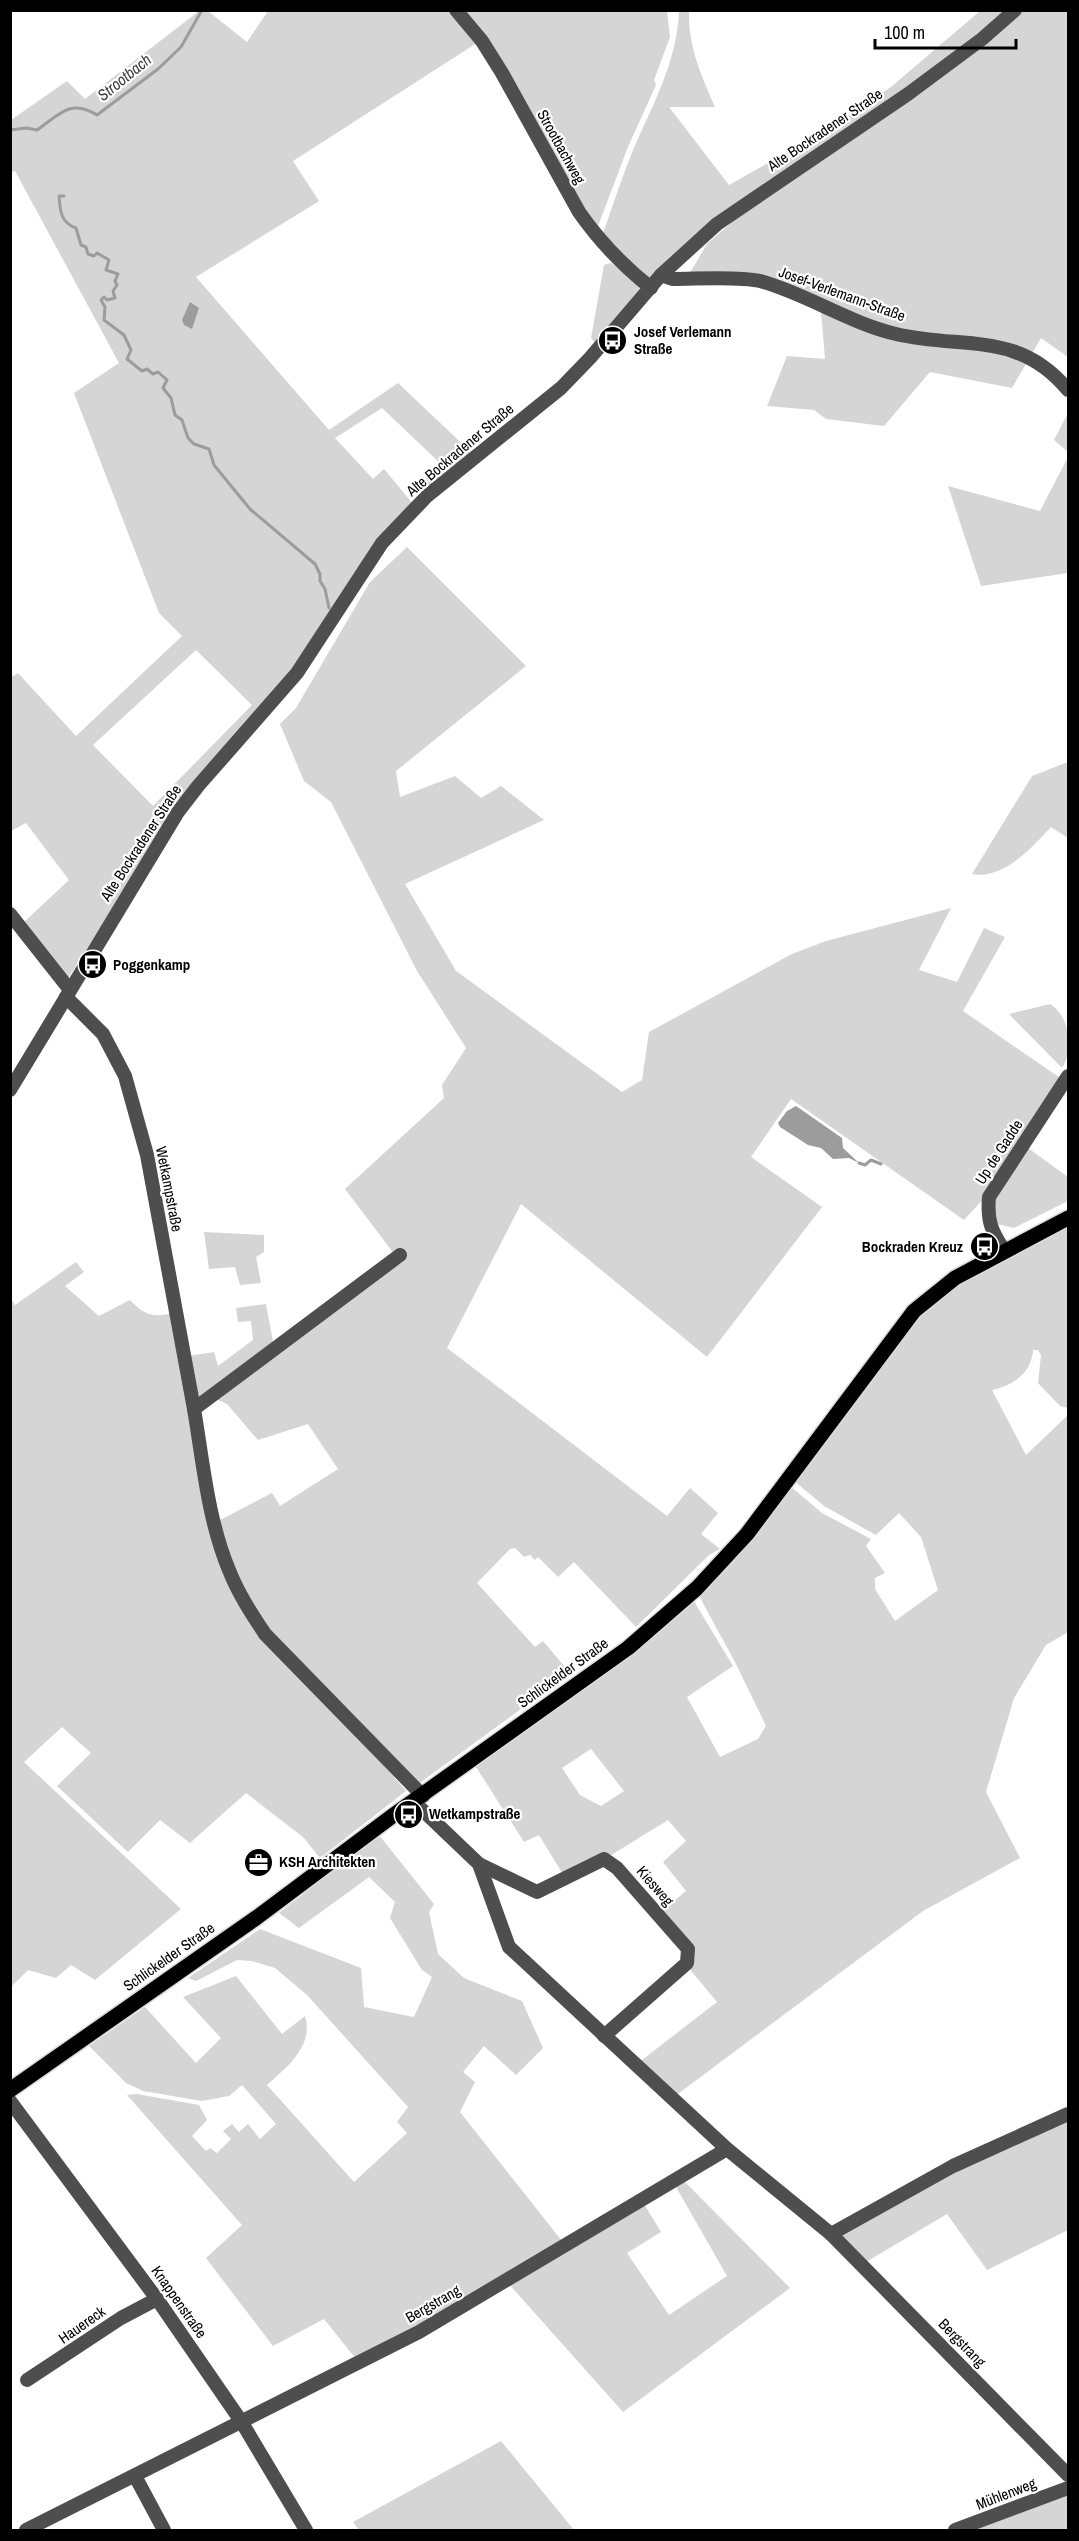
<svg xmlns="http://www.w3.org/2000/svg" width="1079" height="2541" font-family="'Archivo Narrow',sans-serif">
  <style>
    .green { fill: #d5d5d5; fill-rule: evenodd }
    .water { fill: #9c9c9c }
    .lines { fill: none; stroke-linecap: round; stroke-linejoin: round }
    .stream { stroke: #9c9c9c; stroke-width: 3 }
    .major-casing { stroke: #dbdbdb; stroke-width: 18 }
    .minor { stroke: #4e4e4e; stroke-width: 14 }
    .major { stroke: #000; stroke-width: 15 }
    .labels { text-anchor: middle; stroke-width: 4.5; stroke-linejoin: round; paint-order: stroke }
    .street-label { font-size: 15px; fill: #000; stroke: #fff }
    .poi-label { font-size: 15px; font-weight: bold; fill: #000; stroke: #fff; text-anchor: start }
    .water-label { font-size: 16px; font-style: italic; fill: #3d3d3d; stroke: #fff }
  </style>
  <rect width="100%" height="100%" fill="#fff"/>
  <g class="green">
    <path d="M 199,11 L 208,11 L 247,42 L 268,11 L 452,11 L 480,41 L 293,161 L 319,201 L 196,277 L 329,430 L 398,383 L 473,454 L 429,486 L 423,479 L 441,464 L 382,408 L 335,438 L 373,479 L 384,469 L 414,505 L 296,671 L 174,811 L 67,980 L 23,923 L 69,880 L 26,823 L 11,831 L 10,678 L 18,673 L 76,736 L 182,636 L 159,613 L 74,393 L 119,363 L 15,171 L 11,172 L 11,120 L 67,81 L 85,99 ZM 196,650 L 252,705 L 153,806 L 93,745 Z"/>
    <polygon points="464,11 667,11 670,37 654,80 656,85 628,147 598,226 594,228"/>
    <path d="M 679,11 L 689,11 C 688,46 701,75 715,107 L 669,107 L 729,185 L 828,129 L 891,87 L 980,11 L 1008,11 L 981,34 L 651,281 L 603,238 L 603,233 C 613,205 622,177 633,150 C 653,104 677,62 679,11 Z"/>
    <polygon points="1022,11 1068,11 1068,357 1041,338 1012,388 930,372 884,426 826,419 814,410 767,406 787,356 825,359 821,311 759,278 688,276 707,244 733,221"/>
    <polygon points="611,263 638,282 641,293 597,345 591,338 604,265"/>
    <polygon points="1068,413 1068,452 1054,440"/>
    <polygon points="1068,457 1068,573 981,586 948,486 1040,511"/>
    <polygon points="407,547 526,666 396,771 400,797 455,776 481,798 501,786 544,820 405,884 456,971 622,1092 642,1080 649,1032 792,954 826,941 951,908 919,970 957,982 984,928 1005,937 963,1011 1063,1080 987,1195 964,1220 791,1099 751,1157 822,1207 707,1357 521,1204 447,1348 667,1516 690,1488 718,1513 701,1534 720,1549 709,1555 636,1627 574,1562 558,1577 538,1557 535,1560 530,1555 524,1557 515,1548 510,1549 477,1583 535,1647 543,1641 570,1673 417,1785 268,1633 231,1568 220,1520 272,1493 280,1506 338,1469 308,1424 258,1440 227,1404 214,1398 398,1259 345,1189 444,1098 442,1085 466,1048 417,971 331,802 304,781 280,724 296,708 370,582"/>
    <path d="M 1068,762 L 1068,838 L 1051,827 C 1032,847 1004,880 972,874 L 1032,776 Z"/>
    <path d="M 1050,1004 C 1070,1016 1074,1050 1062,1068 L 1009,1014 Z"/>
    <polygon points="1028,1148 1068,1177 1068,1201 1014,1228 993,1223 992,1197"/>
    <path d="M 1068,1222 L 1068,1408 L 1060,1406 L 1038,1383 L 1041,1355 L 1038,1350 L 1033,1350 C 1032,1373 1012,1386 992,1390 L 1026,1455 L 1068,1415 L 1068,1632 L 1046,1645 L 1014,1698 L 986,1792 L 1020,1858 L 923,1911 L 675,2096 L 638,2063 L 717,2002 L 688,1967 L 692,1963 L 662,1911 L 686,1891 L 663,1862 L 686,1841 L 668,1820 L 608,1857 L 564,1876 L 539,1835 L 524,1842 L 476,1767 L 630,1653 L 692,1598 L 733,1666 L 687,1697 L 720,1757 L 758,1739 L 766,1726 L 736,1664 L 698,1594 L 790,1486 L 822,1513 L 871,1539 L 866,1546 L 885,1573 L 875,1578 L 875,1589 L 895,1621 L 938,1590 L 921,1537 L 899,1513 L 876,1535 L 824,1506 L 793,1480 L 917,1314 L 959,1280 ZM 591,1749 L 624,1791 L 601,1806 L 580,1795 L 562,1768 Z"/>
    <polygon points="204,1232 264,1235 264,1252 256,1257 261,1283 240,1285 235,1267 209,1269"/>
    <path d="M 76,1262 L 84,1272 L 65,1286 L 99,1316 L 130,1300 C 144,1315 153,1318 173,1313 L 181,1357 L 214,1352 L 218,1366 L 253,1340 L 251,1321 L 238,1322 L 236,1308 L 266,1304 L 274,1347 L 201,1400 L 191,1401 L 233,1591 L 406,1791 L 320,1858 L 303,1837 L 246,1793 L 190,1843 L 160,1820 L 128,1852 L 57,1786 L 91,1753 L 62,1727 L 24,1762 L 181,1909 L 95,1980 L 71,1965 L 56,1978 L 28,1970 L 11,1987 L 11,1299 L 15,1305 Z"/>
    <path d="M 379,1835 L 434,1904 L 429,1912 L 438,1954 L 464,1978 L 522,2001 L 543,2048 L 516,2075 L 484,2046 L 463,2072 L 475,2082 L 460,2112 L 562,2241 L 417,2330 L 356,2359 L 324,2319 L 273,2346 L 206,2258 L 242,2225 L 127,2095 L 137,2094 L 199,2105 L 207,2120 L 192,2136 L 206,2151 L 210,2148 L 217,2153 L 231,2139 L 223,2131 L 232,2124 L 239,2132 L 248,2124 L 260,2139 L 276,2124 L 242,2085 L 229,2096 L 202,2101 L 143,2091 L 126,2083 L 89,2046 L 145,2007 L 196,2063 L 221,2038 L 183,1997 L 236,1976 L 282,2034 L 305,2016 C 314,2046 287,2067 267,2085 L 354,2182 L 407,2133 L 397,2122 L 408,2107 L 307,1995 L 275,1968 L 252,1961 L 237,1960 L 196,1981 L 188,1978 L 260,1929 L 361,1968 L 364,2007 L 414,2017 L 432,1977 L 422,1970 L 390,1918 L 395,1902 L 369,1877 L 299,1928 L 279,1913 Z"/>
    <polygon points="1068,2120 1068,2230 987,2270 947,2214 866,2262 839,2234 958,2169"/>
    <polygon points="684,2181 790,2288 623,2412 508,2283 644,2204 661,2232 627,2253 669,2315 727,2276 676,2187"/>
    <polygon points="501,2441 574,2530 359,2530 353,2522"/>
    <polygon points="1068,2494 1068,2530 968,2530"/>
  </g>
  <g class="water">
    <polygon points="190,302 199,308 192,329 184,325 182,320"/>
    <polygon points="796,1106 842,1138 843,1148 859,1163 849,1158 833,1159 821,1148 808,1145 780,1127 778,1123 787,1111"/>
  </g>
  <g class="lines">
    <g class="stream">
      <path d="M 10,130 L 26,128 L 37,130 C 59,115 70,98 97,115 L 158,69 L 181,47 L 202,10"/>
      <path d="M 64,196 L 59,196 C 60,211 61,223 76,228 L 81,245 L 86,247 L 88,254 L 94,256 L 97,253 L 109,260 L 106,270 L 118,274 L 115,281 L 117,285 L 113,291 L 115,298 L 107,300 L 104,297 L 101,300 L 105,307 L 104,320 L 124,335 L 131,350 L 127,359 L 142,371 L 147,369 L 153,374 L 158,372 L 167,380 L 163,388 L 171,398 L 175,415 L 182,420 L 188,438 L 194,444 L 209,449 L 214,465 L 250,509 L 315,564 L 320,574 L 320,581 L 325,589 L 329,608"/>
      <polyline points="859,1163 865,1165 871,1160 881,1164"/>
    </g>
    <defs>
      <polyline id="major" points="10,2090 256,1918 395,1814 628,1648 697,1588 747,1534 914,1311 955,1278 1068,1218"/>
    </defs>
    <use href="#major" class="major-casing"/>
    <g class="minor">
      <path d="M 456,10 L 482,41 L 502,73 L 579,212 C 600,242 622,265 651,288"/>
      <path d="M 661,275 L 673,279 C 697,279 738,276 760,281 C 807,294 849,323 896,334 C 964,350 1018,330 1068,390"/>
      <polyline points="10,914 70,990"/>
      <polyline points="66,997 103,1034 125,1076 147,1155 194,1409"/>
      <polyline points="10,1090 178,812 198,786 297,673 382,543 427,496 561,388 590,358 661,275 717,224 908,94 982,39 1015,10"/>
      <path d="M 1004,1250 C 991,1231 987,1220 989,1197 L 1068,1076"/>
      <path d="M 400,1255 L 194,1409 C 203,1462 208,1520 229,1570 C 238,1593 251,1613 265,1634 L 423,1796"/>
      <polyline points="414,1802 479,1864 509,1947 727,2149 831,2234 953,2166 1068,2114"/>
      <polyline points="479,1864 537,1892 604,1859 617,1868 688,1949 687,1963 604,2036"/>
      <polyline points="10,2101 157,2299 241,2421 306,2530"/>
      <polyline points="831,2234 1068,2475"/>
      <polyline points="27,2380 121,2318 157,2299"/>
      <polyline points="135,2476 164,2530"/>
      <polyline points="26,2530 419,2332 727,2149"/>
      <polyline points="955,2530 1068,2488"/>
    </g>
    <use href="#major" class="major"/>
  </g>
  <defs>
    <symbol id="bus-disc" viewBox="-11 -11 22 22"><circle r="9.5" fill="#000" stroke="#fff"/><path d="M-5-6H5V4H4V6H2V4H-2V6H-4V4H-5ZM-3.5-4V0h7V-4ZM-3.5 1.2v1.5H-2V1.2ZM2 1.2v1.5H3.5V1.2Z" fill="#fff"/></symbol>
    <symbol id="office-disc" viewBox="-11 -11 22 22"><circle r="9.5" fill="#000" stroke="#fff"/><path d="M-6-3h4V-5.5h4V-3h4V5H-6ZM-1-4.5V-3h2v-1.5ZM-6 0V1H6V0Z" fill="#fff"/></symbol>
  </defs>
  <g fill-rule="evenodd">
    <use href="#bus-disc" x="596" y="324" width="33" height="33"/>
    <use href="#bus-disc" x="76" y="948" width="33" height="33"/>
    <use href="#bus-disc" x="968" y="1230" width="33" height="33"/>
    <use href="#bus-disc" x="392" y="1798" width="33" height="33"/>
    <use href="#office-disc" x="242" y="1846" width="33" height="33"/>
  </g>
  <g class="labels">
    <g class="street-label">
      <text transform="translate(825 130) rotate(-34)" y="5">Alte Bockradener Straße</text>
      <text transform="translate(561 147) rotate(61)" y="5">Strootbachweg</text>
      <text transform="translate(842 294) rotate(20)" y="5">Josef-Verlemann-Straße</text>
      <text transform="translate(460 450) rotate(-40)" y="5">Alte Bockradener Straße</text>
      <text transform="translate(141 843) rotate(-57)" y="5">Alte Bockradener Straße</text>
      <text transform="translate(999 1152) rotate(-57)" y="5">Up de Gadde</text>
      <text transform="translate(169 1189) rotate(79)" y="5">Wetkampstraße</text>
      <text transform="translate(563 1673) rotate(-36)" y="5">Schlickelder Straße</text>
      <text transform="translate(655 1886) rotate(49)" y="5">Kiesweg</text>
      <text transform="translate(169 1957) rotate(-35)" y="5">Schlickelder Straße</text>
      <text transform="translate(179 2302) rotate(55)" y="5">Knappenstraße</text>
      <text transform="translate(433 2304) rotate(-30)" y="5">Bergstrang</text>
      <text transform="translate(82 2325) rotate(-35)" y="5">Hauereck</text>
      <text transform="translate(962 2343) rotate(46)" y="5">Bergstrang</text>
      <text transform="translate(1006 2494) rotate(-21)" y="5">Mühlenweg</text>
    </g>
    <g class="poi-label">
      <text x="634" y="337">Josef Verlemann<tspan x="634" dy="17">Straße</tspan></text>
      <text x="113" y="970">Poggenkamp</text>
      <text x="963" y="1252" text-anchor="end">Bockraden Kreuz</text>
      <text x="429" y="1819">Wetkampstraße</text>
      <text x="279" y="1867">KSH Architekten</text>
    </g>
    <g class="water-label">
      <text transform="translate(124 77) rotate(-39)" y="6">Strootbach</text>
    </g>
  </g>
  <rect width="1079" height="2541" fill="none" stroke="#000000" stroke-width="24"/>
  <path d="M875 39v9h141v-9" fill="none" stroke="#000000" stroke-width="3"/>
  <text x="884" y="39" font-size="18" fill="#000000" stroke="#ffffff" stroke-width="4.5" paint-order="stroke">100 m</text>
</svg>
